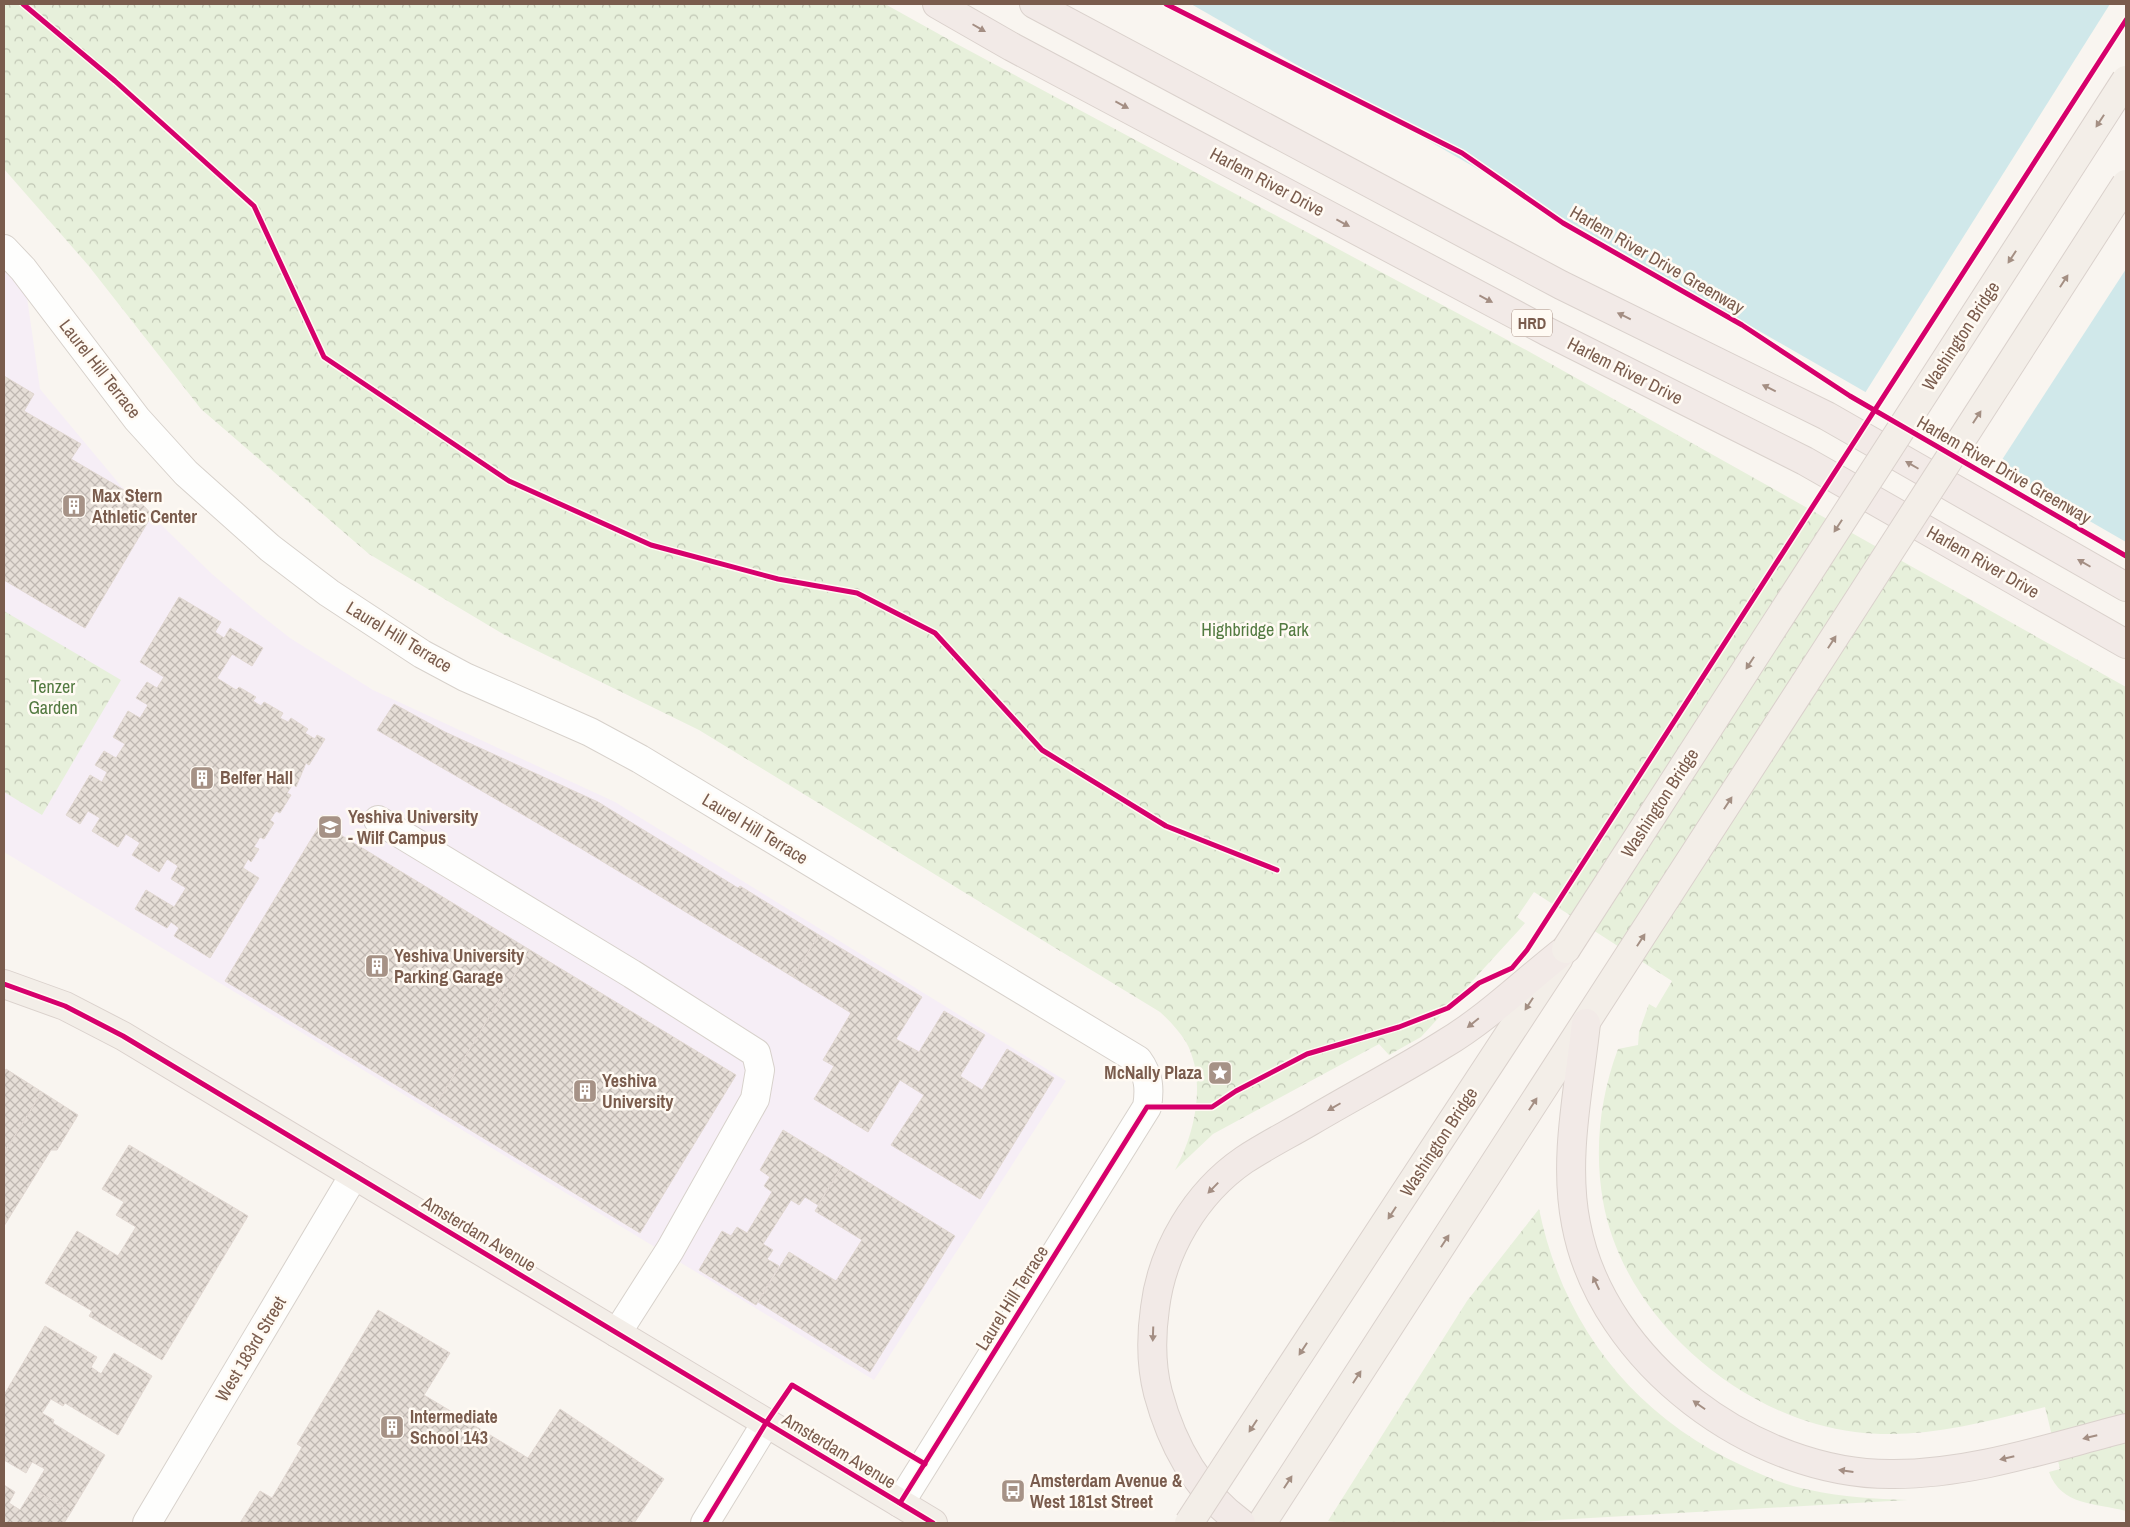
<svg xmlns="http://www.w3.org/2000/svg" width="2130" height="1527" font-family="'Archivo Narrow',sans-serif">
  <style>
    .education { fill: #f6eef6 }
    .park { fill: url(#park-crowns) }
    .water { fill: #d0e8ea }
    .pier { fill: #f9f5f0 }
    .building { fill: url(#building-cross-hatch); stroke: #e2d8d2 }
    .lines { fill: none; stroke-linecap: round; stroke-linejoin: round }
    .minor-casing { stroke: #d7d1cb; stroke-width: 30 }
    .major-casing { stroke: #dad1cc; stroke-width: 30 }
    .highway-casing { stroke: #dad1cc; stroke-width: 30 }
    .minor { stroke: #fefefd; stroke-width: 28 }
    .major { stroke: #f3eee8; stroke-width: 28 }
    .highway { stroke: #f2eae7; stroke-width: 28 }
    .major-bridge-casing { stroke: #dad1cc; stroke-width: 30; stroke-linecap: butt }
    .major-bridge { stroke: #f3eee8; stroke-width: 28 }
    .cycleway-casing { stroke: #fffaf3; stroke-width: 8 }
    .cycleway { stroke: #d6006c; stroke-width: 5 }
    .oneway { fill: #a48e83 }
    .oneway2 { fill: #a48f83 }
    .labels { text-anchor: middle; stroke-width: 5; stroke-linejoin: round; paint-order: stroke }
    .shield { fill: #fffaf3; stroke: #a28b7f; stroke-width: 1 }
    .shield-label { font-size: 16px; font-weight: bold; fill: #7a5c4d }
    .street-label { font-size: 18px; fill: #7a5c4d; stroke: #fffaf3 }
    .poi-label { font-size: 18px; font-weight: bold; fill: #7a5c4d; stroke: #fffaf3; text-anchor: start }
    .park-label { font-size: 18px; fill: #537a41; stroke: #fffaf3 }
  </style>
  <defs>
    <pattern id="park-crowns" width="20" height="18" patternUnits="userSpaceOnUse" patternTransform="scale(1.25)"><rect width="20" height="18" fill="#e7f0db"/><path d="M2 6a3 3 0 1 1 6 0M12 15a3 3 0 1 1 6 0" fill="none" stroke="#c0c6b4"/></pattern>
    <pattern id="building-cross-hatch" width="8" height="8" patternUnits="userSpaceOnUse" patternTransform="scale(1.25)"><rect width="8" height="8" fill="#e6ded7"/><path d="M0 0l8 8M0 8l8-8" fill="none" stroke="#bfb7b1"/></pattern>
  </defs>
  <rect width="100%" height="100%" fill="#f9f5f0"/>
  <polygon class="education" points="4,249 23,269 40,389 121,486 212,574 253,609 290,638 373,690 615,802 1066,1081 874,1380 4,852"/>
  <g class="park">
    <path d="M 4,4 L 885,4 L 955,43 L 1528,351 L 2126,687 L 2126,1511 C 2096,1503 2061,1506 2049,1472 L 2060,1469 L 2045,1407 C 1981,1423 1921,1440 1855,1432 C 1740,1418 1623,1317 1603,1201 C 1594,1150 1600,1097 1618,1049 L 1638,1045 L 1639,1032 L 1649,1004 L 1656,1008 L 1672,981 L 1534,892 L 1517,917 L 1525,923 L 1519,930 L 1421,1037 L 1389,1055 L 1379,1044 L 1213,1134 L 1175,1170 C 1195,1134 1207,1080 1186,1042 C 1179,1031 1170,1021 1160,1012 L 699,730 L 503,634 L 369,554 L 201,409 L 88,265 L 4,169 Z"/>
    <polygon points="4,611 121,680 42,815 4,792"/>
    <path d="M 1539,1209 C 1563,1326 1634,1416 1743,1466 C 1764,1476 1787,1486 1810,1490 C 1843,1497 1875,1499 1908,1500 L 1504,1523 L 1345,1523 L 1328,1521 L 1467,1301 Z"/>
  </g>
  <polygon class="water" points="1191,4 2126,4 2126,542"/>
  <polygon class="pier" points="2110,4 2126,4 2126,269 1996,469 1865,393"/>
  <g class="building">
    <polygon points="4,376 34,394 24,411 81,444 71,459 136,497 152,515 85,628 4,580"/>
    <polygon points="179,597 221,622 215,632 224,638 230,628 263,648 252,666 232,654 217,678 236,690 239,687 256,697 253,701 261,706 264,702 283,713 280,718 288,722 291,718 308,729 305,733 315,739 317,735 325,739 309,765 306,763 296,787 293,784 287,793 291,795 280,813 276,811 270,820 274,823 264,839 260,837 254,847 259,849 251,862 248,859 243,868 259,878 210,958 174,936 179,928 171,922 167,928 135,909 146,890 174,907 186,888 171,879 178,866 167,859 159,872 132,855 140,843 126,834 118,847 92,831 100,818 88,811 80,824 66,815 90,775 102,782 107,772 95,765 104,751 116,758 125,744 113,737 128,711 140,718 148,705 136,698 147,682 157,688 164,677 140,662"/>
    <polygon points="394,704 445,732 598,802 738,888 740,886 819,935 793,977 582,849 377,730"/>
    <polygon points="321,823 530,950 434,1108 225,981"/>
    <polygon points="819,935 922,997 896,1039 919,1052 944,1011 985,1035 960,1076 982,1090 1007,1049 1054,1078 980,1199 891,1145 924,1095 900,1080 868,1132 814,1099 834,1066 823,1060 851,1013 793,977"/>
    <polygon points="530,950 736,1075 640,1233 434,1108"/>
    <polygon points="6,1069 42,1092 4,1153 4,1073"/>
    <polygon points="42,1092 78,1115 57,1150 51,1150 4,1226 4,1153"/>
    <polygon points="783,1130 842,1166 818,1205 805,1197 799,1205 791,1200 763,1244 773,1250 767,1259 779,1266 756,1305 699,1270 722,1231 731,1236 737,1227 747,1233 772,1192 764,1186 770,1177 760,1170"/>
    <polygon points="129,1145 248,1216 162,1360 89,1316 92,1311 45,1283 77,1231 118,1256 136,1227 116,1215 124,1202 102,1189"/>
    <polygon points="842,1166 955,1236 870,1372 758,1302 789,1252 836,1281 862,1240 815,1211"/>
    <polygon points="378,1310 450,1353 424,1395 528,1458 560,1409 664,1479 634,1523 240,1523 260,1491 272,1498 302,1447 297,1444"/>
    <polygon points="45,1326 97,1357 91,1367 101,1374 114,1353 152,1376 118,1435 65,1403 63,1406 51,1399 42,1413 54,1420 53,1423 105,1455 71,1512 33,1489 45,1469 32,1462 26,1473 4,1460 4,1395"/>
    <polygon points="4,1485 15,1492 9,1503 20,1510 33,1489 71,1512 64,1523 4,1523"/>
  </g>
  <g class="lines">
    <defs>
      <g id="minor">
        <path d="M 4,249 L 23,269 L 137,419 L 186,473 L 270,548 L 329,593 L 422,654 L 465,677 L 590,732 L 640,759 L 1138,1060 C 1149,1075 1150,1089 1147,1107 L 900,1503"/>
        <polyline points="378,820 632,974 756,1053 760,1070 755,1099 670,1250 617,1333"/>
        <polyline points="147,1523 354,1175"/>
        <polyline points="705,1523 766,1423"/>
      </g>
      <g id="major">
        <polyline points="4,984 65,1006 123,1036 933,1523"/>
        <polyline points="1279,1385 1559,958"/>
        <polyline points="1262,1523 1805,683"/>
      </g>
      <g id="highway">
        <polyline points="937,4 1012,47 1546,331 1805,461 2126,644"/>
        <polyline points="1034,4 1561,285 1827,416 2126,587"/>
        <path d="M 1586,1023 C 1579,1089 1563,1159 1576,1224 C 1602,1363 1756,1476 1894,1474 C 1972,1474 2051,1447 2126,1428"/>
        <path d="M 1241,1523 C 1197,1491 1172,1445 1158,1393 C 1151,1366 1151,1336 1155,1308 C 1162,1250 1196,1193 1244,1160 C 1265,1146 1289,1134 1311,1121 C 1355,1095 1401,1071 1444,1044 C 1488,1018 1526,980 1566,949"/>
      </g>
    </defs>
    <use href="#minor" class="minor-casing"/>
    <use href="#major" class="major-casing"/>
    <use href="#highway" class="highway-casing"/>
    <use href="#minor" class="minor"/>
    <use href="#major" class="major"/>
    <use href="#highway" class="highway"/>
    <defs>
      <g id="major-bridge">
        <polyline points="1805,683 2126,184"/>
        <polyline points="1566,949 2126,80"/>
        <polyline points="1189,1523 1279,1385"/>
      </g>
    </defs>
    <use href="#major-bridge" class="major-bridge-casing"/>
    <use href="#major-bridge" class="major-bridge"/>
    <defs>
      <g id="cycleway">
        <polyline points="23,4 115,81 254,206 324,357 509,481 651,545 778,579 857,593 935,633 1042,750 1166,826 1277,870"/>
        <polyline points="1166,4 1462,153 1563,223 1742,325 1850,396 2126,556"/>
        <polyline points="4,984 65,1006 123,1036 933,1523"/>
        <polyline points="900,1503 1147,1107 1212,1107 1236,1091 1307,1054 1399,1027 1448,1008 1479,983 1512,968 1527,950 2126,20"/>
        <polyline points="705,1523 766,1423 792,1385 925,1464"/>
      </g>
    </defs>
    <use href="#cycleway" class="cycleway-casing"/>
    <use href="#cycleway" class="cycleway"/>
  </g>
  <defs><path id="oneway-solid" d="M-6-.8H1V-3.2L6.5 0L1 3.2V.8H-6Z" transform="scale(1.25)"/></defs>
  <g class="oneway">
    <use href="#oneway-solid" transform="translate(979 28) rotate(30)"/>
    <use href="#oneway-solid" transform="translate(1122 105) rotate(28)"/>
    <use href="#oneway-solid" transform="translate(1343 223) rotate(28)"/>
    <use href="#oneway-solid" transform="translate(1486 299) rotate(28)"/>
    <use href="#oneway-solid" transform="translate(1624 316) rotate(-154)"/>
    <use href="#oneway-solid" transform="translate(1769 388) rotate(-154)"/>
    <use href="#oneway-solid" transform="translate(1912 465) rotate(-150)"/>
    <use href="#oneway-solid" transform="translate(2084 563) rotate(-150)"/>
    <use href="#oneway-solid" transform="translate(1473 1023) rotate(141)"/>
    <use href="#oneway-solid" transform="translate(1334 1107) rotate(150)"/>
    <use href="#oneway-solid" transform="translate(1213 1188) rotate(134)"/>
    <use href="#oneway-solid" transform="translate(1596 1283) rotate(-115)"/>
    <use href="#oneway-solid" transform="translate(1153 1334) rotate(92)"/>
    <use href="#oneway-solid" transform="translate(1699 1405) rotate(-145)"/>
    <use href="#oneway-solid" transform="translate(2090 1437) rotate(166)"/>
    <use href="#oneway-solid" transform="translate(2007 1458) rotate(167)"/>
    <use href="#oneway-solid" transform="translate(1846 1471) rotate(-172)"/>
  </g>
  <g class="oneway2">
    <use href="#oneway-solid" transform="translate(2100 121) rotate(123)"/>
    <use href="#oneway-solid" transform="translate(2012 257) rotate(123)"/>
    <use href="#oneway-solid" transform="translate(2064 281) rotate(-57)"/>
    <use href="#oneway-solid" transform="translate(1977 417) rotate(-57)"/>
    <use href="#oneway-solid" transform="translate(1838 526) rotate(123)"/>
    <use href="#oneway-solid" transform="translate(1832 642) rotate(-57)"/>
    <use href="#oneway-solid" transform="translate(1750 663) rotate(123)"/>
    <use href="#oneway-solid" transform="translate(1728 803) rotate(-57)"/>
    <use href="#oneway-solid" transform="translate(1641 940) rotate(-57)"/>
    <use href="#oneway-solid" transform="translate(1529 1004) rotate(123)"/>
    <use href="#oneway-solid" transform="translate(1533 1104) rotate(-57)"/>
    <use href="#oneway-solid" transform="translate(1392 1213) rotate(123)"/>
    <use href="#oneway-solid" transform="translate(1445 1241) rotate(-57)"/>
    <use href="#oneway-solid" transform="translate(1303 1349) rotate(123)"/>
    <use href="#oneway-solid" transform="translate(1357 1377) rotate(-57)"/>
    <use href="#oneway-solid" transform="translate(1253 1426) rotate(123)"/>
    <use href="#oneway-solid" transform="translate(1288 1482) rotate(-57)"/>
  </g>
  <defs>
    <symbol id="building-square" viewBox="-11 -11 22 22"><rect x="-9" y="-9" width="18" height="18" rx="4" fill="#a69286" stroke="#fffaf3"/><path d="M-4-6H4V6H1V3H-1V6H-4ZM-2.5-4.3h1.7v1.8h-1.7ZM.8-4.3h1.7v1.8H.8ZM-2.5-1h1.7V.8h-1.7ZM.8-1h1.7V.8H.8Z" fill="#fff"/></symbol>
    <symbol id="university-square" viewBox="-11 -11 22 22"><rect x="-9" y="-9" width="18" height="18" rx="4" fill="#a69286" stroke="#fffaf3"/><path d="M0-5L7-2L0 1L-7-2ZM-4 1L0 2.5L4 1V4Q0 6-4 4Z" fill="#fff"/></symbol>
    <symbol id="sight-square" viewBox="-11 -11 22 22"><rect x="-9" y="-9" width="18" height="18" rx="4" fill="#a69286" stroke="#fffaf3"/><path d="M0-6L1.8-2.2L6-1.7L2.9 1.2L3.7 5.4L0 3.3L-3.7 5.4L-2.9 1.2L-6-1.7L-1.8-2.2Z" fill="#fff"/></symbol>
    <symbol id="bus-square" viewBox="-11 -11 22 22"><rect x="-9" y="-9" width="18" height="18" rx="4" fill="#a69286" stroke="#fffaf3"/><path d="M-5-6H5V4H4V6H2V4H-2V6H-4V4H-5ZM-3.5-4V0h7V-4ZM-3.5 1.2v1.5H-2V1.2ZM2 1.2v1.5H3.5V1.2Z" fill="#fff"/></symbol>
  </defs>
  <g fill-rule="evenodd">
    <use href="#building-square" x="60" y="492" width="28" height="28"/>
    <use href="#building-square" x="188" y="764" width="28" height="28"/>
    <use href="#university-square" x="316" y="813" width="28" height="28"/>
    <use href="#building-square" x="363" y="952" width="28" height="28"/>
    <use href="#sight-square" x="1206" y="1059" width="28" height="28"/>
    <use href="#building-square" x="571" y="1077" width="28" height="28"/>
    <use href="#building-square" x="378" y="1413" width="28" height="28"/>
    <use href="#bus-square" x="999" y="1477" width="28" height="28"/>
  </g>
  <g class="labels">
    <rect class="shield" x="1512" y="309.5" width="40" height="27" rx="4"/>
    <g class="shield-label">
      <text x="1532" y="329">HRD</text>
    </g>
    <g class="street-label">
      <text transform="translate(1267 182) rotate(28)" y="6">Harlem River Drive</text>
      <text transform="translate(1657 260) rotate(30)" y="6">Harlem River Drive Greenway</text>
      <text transform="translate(1961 336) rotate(-57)" y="6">Washington Bridge</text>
      <text transform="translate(100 369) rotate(52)" y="6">Laurel Hill Terrace</text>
      <text transform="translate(1625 371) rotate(27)" y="6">Harlem River Drive</text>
      <text transform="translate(2004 470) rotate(30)" y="6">Harlem River Drive Greenway</text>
      <text transform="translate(1983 562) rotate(30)" y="6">Harlem River Drive</text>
      <text transform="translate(399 637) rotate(31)" y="6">Laurel Hill Terrace</text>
      <text transform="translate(1660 803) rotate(-57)" y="6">Washington Bridge</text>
      <text transform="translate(755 829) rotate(31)" y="6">Laurel Hill Terrace</text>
      <text transform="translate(1439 1142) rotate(-57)" y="6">Washington Bridge</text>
      <text transform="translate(479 1234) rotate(31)" y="6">Amsterdam Avenue</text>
      <text transform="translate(1012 1298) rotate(-58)" y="6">Laurel Hill Terrace</text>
      <text transform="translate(251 1349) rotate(-59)" y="6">West 183rd Street</text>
      <text transform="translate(839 1451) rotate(31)" y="6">Amsterdam Avenue</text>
    </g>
    <g class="poi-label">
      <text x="92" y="502">Max Stern<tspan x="92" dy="21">Athletic Center</tspan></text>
      <text x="220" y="784">Belfer Hall</text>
      <text x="348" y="823">Yeshiva University<tspan x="348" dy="21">- Wilf Campus</tspan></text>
      <text x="394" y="962">Yeshiva University<tspan x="394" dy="21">Parking Garage</tspan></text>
      <text x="1202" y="1079" text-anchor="end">McNally Plaza</text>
      <text x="602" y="1087">Yeshiva<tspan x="602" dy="21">University</tspan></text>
      <text x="410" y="1423">Intermediate<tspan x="410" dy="21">School 143</tspan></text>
      <text x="1030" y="1487">Amsterdam Avenue &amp;<tspan x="1030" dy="21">West 181st Street</tspan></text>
    </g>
    <g class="park-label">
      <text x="1255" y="636">Highbridge Park</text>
      <text x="53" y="693">Tenzer<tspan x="53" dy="21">Garden</tspan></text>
    </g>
  </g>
  <rect width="2130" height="1527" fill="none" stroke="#7a5c4d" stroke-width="10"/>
</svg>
